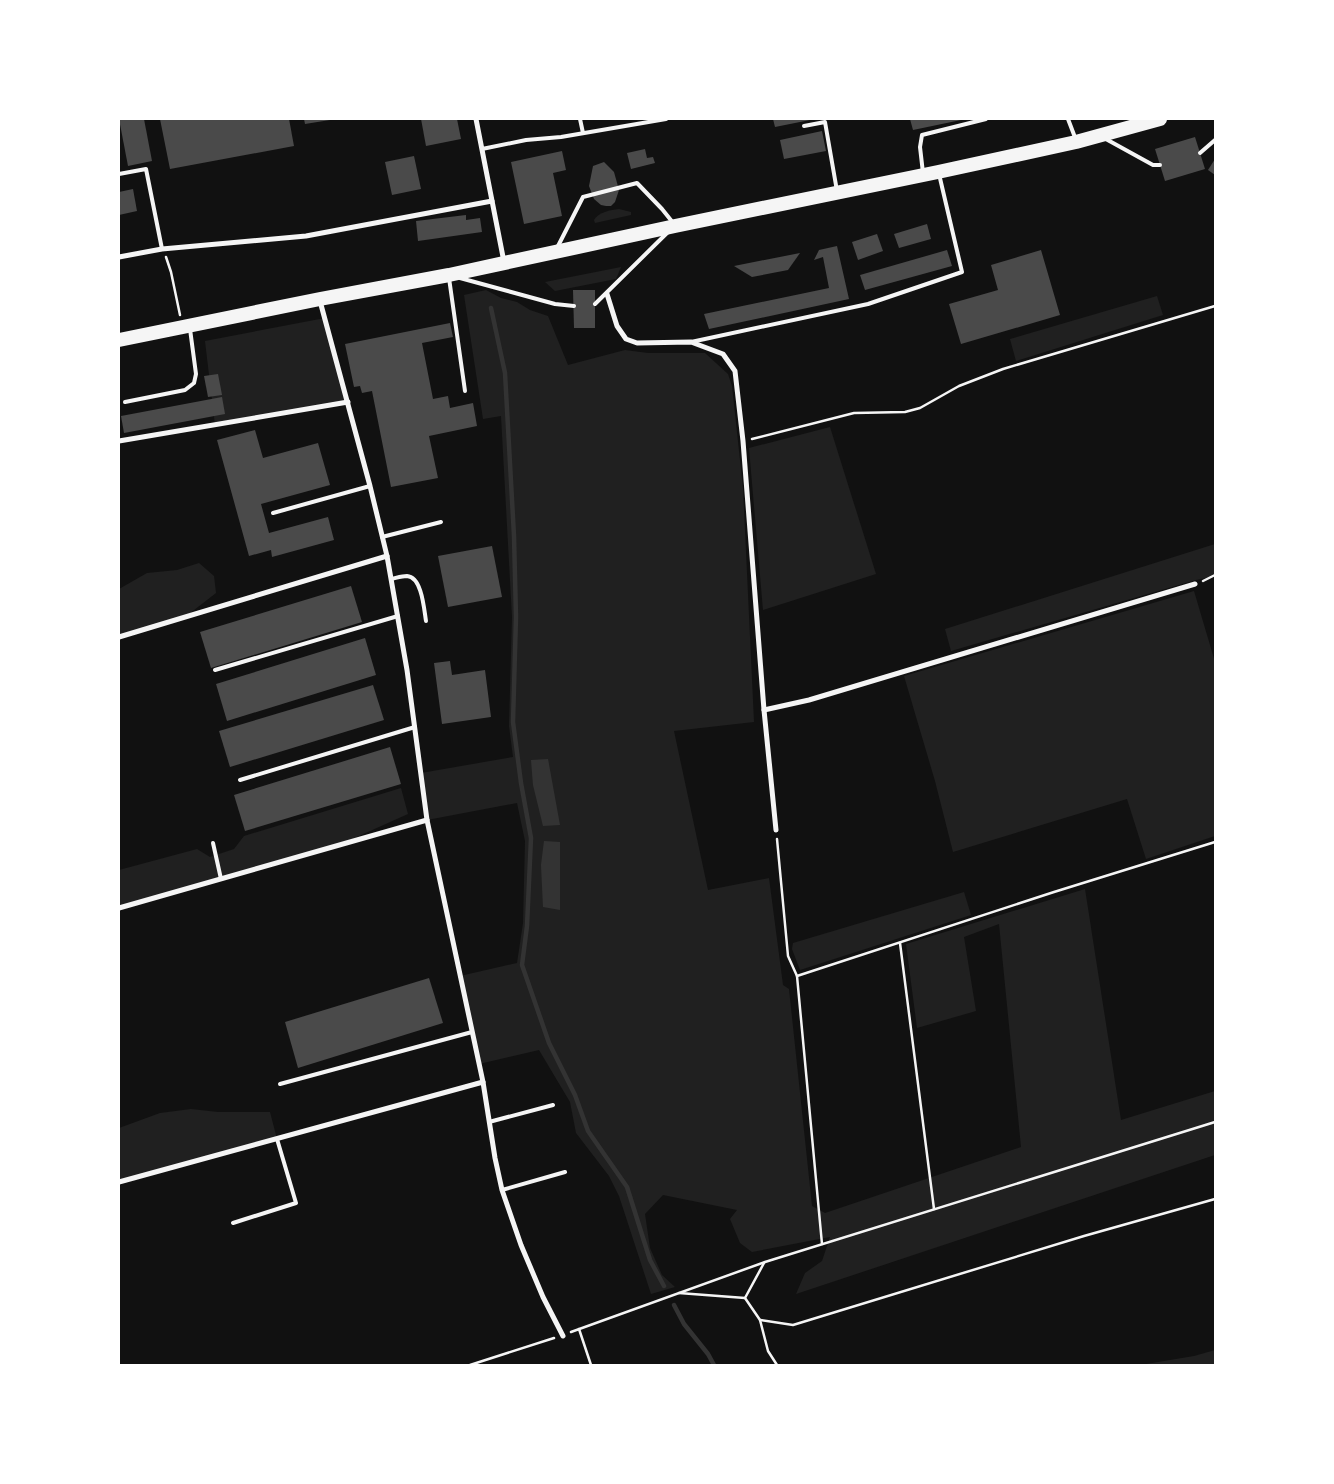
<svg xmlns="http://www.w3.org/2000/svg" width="1334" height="1484" font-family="Arial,sans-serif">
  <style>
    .green { fill: #202020 }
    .water { fill: #333 }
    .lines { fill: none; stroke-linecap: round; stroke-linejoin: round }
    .stream { stroke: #333; stroke-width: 4.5 }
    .building { fill: #4a4a4a }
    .path { stroke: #f5f5f5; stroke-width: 2.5 }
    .service { stroke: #f5f5f5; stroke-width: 4 }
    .minor { stroke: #f5f5f5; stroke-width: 5 }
    .trunk { stroke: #f5f5f5; stroke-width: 14 }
  </style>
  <rect width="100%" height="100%" fill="#111"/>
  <g class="green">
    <path d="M 619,209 L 631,212 L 631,215 L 595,223 L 594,220 C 599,212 610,210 619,209 Z"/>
    <polygon points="621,267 616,279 555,291 545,282"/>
    <polygon points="486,290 501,298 517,302 530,310 548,316 568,365 625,350 648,353 705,353 728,374 732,386 743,488 754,722 674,731 708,890 769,878 783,985 789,989 812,1206 825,1213 1021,1147 999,924 964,937 976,1011 917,1028 906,944 1085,889 1121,1120 1215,1091 1215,1155 796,1294 805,1273 822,1261 830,1237 752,1252 740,1243 730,1219 737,1210 663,1195 645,1214 650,1248 662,1275 675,1287 651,1294 619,1196 609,1176 576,1133 570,1102 539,1050 479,1064 460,976 517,963 523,923 525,841 517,803 427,820 421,773 513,757 509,726 512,617 501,416 483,419 464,295"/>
    <polygon points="1157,296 1163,315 1016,361 1010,339"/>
    <polygon points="325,318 348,402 215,425 205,341"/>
    <polygon points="830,427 876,574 763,610 749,448"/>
    <polygon points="1215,544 1215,576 1196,580 951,651 945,629"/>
    <polygon points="199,563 214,576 216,593 185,617 119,637 119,589 147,573 177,570"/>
    <polygon points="1194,591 1215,662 1215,836 1146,859 1127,799 953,852 935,781 904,676"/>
    <polygon points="401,788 408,814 341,844 119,908 119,870 197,849 210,857 234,849 244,836"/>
    <polygon points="964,892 971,915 800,970 792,949 793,943"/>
    <polygon points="191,1109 218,1112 270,1112 277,1139 119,1182 119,1128 160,1113"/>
    <polygon points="1215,1350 1215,1365 1140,1365 1194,1356"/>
  </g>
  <g class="water">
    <polygon points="548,759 560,825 543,826 533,785 531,760"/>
    <polygon points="544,841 560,842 560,910 543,907 541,865"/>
  </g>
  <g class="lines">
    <g class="stream">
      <polyline points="491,308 505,373 514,536 516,617 513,722 521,783 531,838 527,926 522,965 549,1043 575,1095 588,1131 627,1187 650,1260 664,1286"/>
      <polyline points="674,1305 684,1324 708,1354 714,1365"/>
    </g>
  </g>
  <g class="building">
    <polygon points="119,119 144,119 152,161 128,166"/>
    <polygon points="160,119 289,119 294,146 170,169"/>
    <polygon points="304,119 330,119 330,120 305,124"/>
    <polygon points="421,119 457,119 461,139 426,146"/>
    <polygon points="773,119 810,119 810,120 775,127"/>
    <polygon points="910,119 961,119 961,120 913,130"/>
    <polygon points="822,131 826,151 784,159 780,140"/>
    <polygon points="1195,137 1205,169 1165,181 1155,149"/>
    <polygon points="645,149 647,158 653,157 655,163 631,169 627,153"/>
    <polygon points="562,151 566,170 553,173 562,216 524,224 511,162"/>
    <polygon points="414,156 421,189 392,195 385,162"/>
    <polygon points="1215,159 1215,175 1208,170"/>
    <polygon points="604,162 614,172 619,190 615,202 611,206 606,206 601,205 594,199 589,186 593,166"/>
    <polygon points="133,189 137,211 119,215 119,192"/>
    <polygon points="466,215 466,220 480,218 482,232 418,241 416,221"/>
    <polygon points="927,224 931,239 899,248 894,234"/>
    <polygon points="877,234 883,251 858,260 852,242"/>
    <polygon points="837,246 849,299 709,329 704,314 829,288 823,257 814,260 819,250"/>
    <polygon points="947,250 952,266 865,290 860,275"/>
    <polygon points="1041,250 1060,315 961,344 949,304 998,290 991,265"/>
    <polygon points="800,253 788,270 752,277 734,266"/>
    <polygon points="573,290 595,290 595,328 574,328"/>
    <polygon points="450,323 453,337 422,343 433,399 448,396 450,408 473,403 477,426 429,436 438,478 391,487 372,391 362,393 360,386 354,387 345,344"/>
    <polygon points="218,374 222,395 208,397 204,376"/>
    <polygon points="222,397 225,414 124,433 121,416"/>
    <polygon points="255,430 263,458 318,443 330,485 261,504 269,533 328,517 334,540 272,557 271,550 249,556 217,440"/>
    <polygon points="492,546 502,597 448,607 438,556"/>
    <polygon points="351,586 362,622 211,668 200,632"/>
    <polygon points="365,638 376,675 227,721 216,684"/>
    <polygon points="450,661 452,675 485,670 491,717 442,724 434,663"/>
    <polygon points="373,685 384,720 230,767 219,731"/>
    <polygon points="390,747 401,784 245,831 234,795"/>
    <polygon points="429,978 443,1023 298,1068 285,1022"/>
  </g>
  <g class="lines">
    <g class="path">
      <polyline points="166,257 171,272 180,315"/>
      <polyline points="752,439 854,413 905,412 920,408 959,386 1003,369 1215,306"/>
      <polyline points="1203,581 1215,575"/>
      <polyline points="777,839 788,956 797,976 822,1244"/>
      <polyline points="900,943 934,1209"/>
      <polyline points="797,976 1054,892 1215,842"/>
      <polyline points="764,1263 745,1298 760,1320 768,1351 777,1365"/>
      <polyline points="679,1293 745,1298"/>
      <polyline points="760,1320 793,1325 1084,1236 1215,1199"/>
      <polyline points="579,1329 591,1365"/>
      <polyline points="571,1332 765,1262 1215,1122"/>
      <polyline points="470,1365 554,1338"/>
    </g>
    <g class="service">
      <polyline points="580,119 583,133"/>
      <polyline points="1068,119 1076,140"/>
      <polyline points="804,126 825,122 837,191"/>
      <polyline points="1104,138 1153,165 1160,165"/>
      <polyline points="482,149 526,140 561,137 666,119"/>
      <polyline points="1200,153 1215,140"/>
      <polyline points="923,173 920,147 922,135 986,119"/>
      <polyline points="119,174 146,169 162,249"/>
      <polyline points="557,248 583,197 637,183 662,209 674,224"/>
      <polyline points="449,278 465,391"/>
      <polyline points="460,278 555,304 574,306"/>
      <polyline points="595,304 668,232"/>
      <polyline points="691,342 868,304 962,272 939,174"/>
      <polyline points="125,402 185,390 194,383 196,374 190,329"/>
      <polyline points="273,513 370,486"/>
      <polyline points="382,537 441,522"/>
      <path d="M 391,579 C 396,578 402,576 407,576 C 422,577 424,609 426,621"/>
      <polyline points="215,670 398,616"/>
      <polyline points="240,780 415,727"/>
      <polyline points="213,843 221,879"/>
      <polyline points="280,1084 472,1032"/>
      <polyline points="489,1122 553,1105"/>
      <polyline points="502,1190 565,1172"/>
      <polyline points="233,1223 296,1203 277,1139"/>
    </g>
    <g class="minor">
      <polyline points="476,119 504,262"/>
      <polyline points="119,257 162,249 306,236 492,201"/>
      <polyline points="607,294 617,326 626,339 637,343 691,342 723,354 735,371 743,441 764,710 776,830"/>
      <polyline points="320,301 370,486 387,556 407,670 427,820 483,1082 495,1158 502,1190 521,1245 543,1297 563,1336"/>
      <polyline points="119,441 348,402"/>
      <polyline points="119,637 387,556"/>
      <polyline points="764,710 809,700 1195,584"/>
      <polyline points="119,908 427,820"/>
      <polyline points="119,1182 483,1082"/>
    </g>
    <polyline class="trunk" points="119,340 320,299 449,275 675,226 938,172 1076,142 1160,119"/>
  </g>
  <rect width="1334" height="1484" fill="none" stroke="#ffffff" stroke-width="240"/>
</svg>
